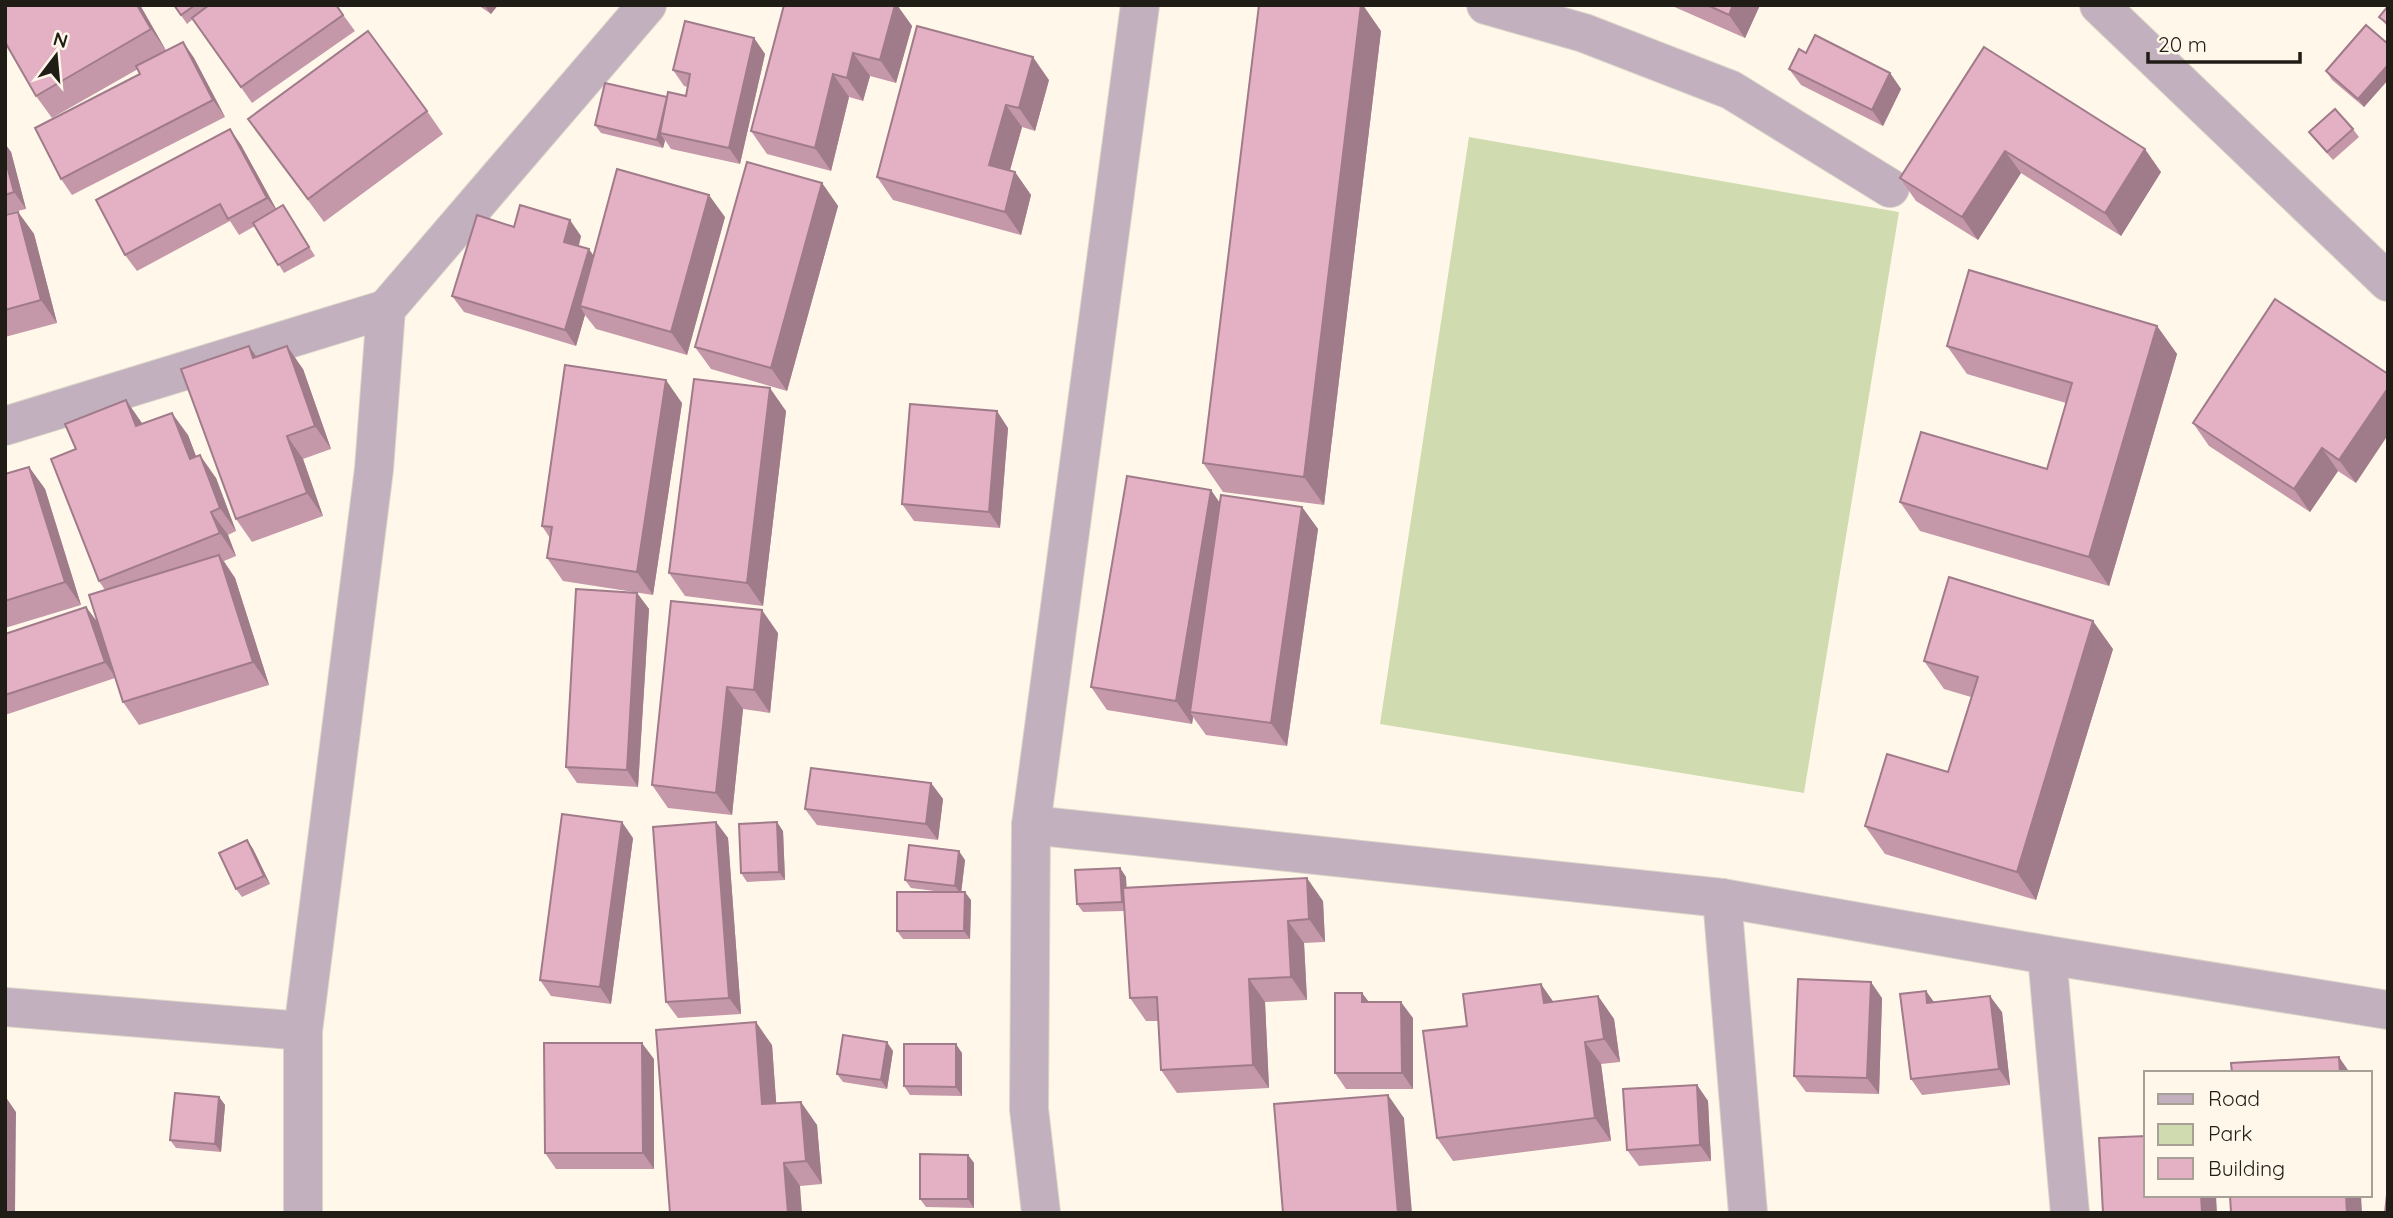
<svg xmlns="http://www.w3.org/2000/svg" width="2393" height="1218" font-family="Quicksand,sans-serif">
  <style>
    .green { fill: #d0dcaf }
    .lines { fill: none; stroke-linecap: round; stroke-linejoin: round }
    .minor-casing { stroke: #dbd5c8; stroke-width: 40 }
    .minor { stroke: #c2b0bf; stroke-width: 38 }
    .wall { fill: #c497a9 }
    .shaded-wall { fill: #a07b89 }
    .building { fill: #e4b0c4; stroke: #a07b89; stroke-width: 2 }
  </style>
  <rect width="100%" height="100%" fill="#fff8ea"/>
  <polygon class="green" points="1469,137 1899,212 1804,793 1380,724"/>
  <g class="lines">
    <defs>
      <g id="minor">
        <polyline points="1486,5 1584,33 1731,90 1890,188"/>
        <polyline points="2099,5 2388,282"/>
        <polyline points="5,426 386,309"/>
        <polyline points="1031,825 1722,898 2047,955 2388,1010"/>
        <polyline points="1722,898 1748,1213"/>
        <polyline points="2047,955 2070,1213"/>
        <polyline points="5,1007 303,1031"/>
        <polyline points="303,1213 303,1031 374,469 386,309 647,5"/>
        <polyline points="1041,1213 1029,1109 1031,825 1140,5"/>
      </g>
    </defs>
    <use href="#minor" class="minor-casing"/>
    <use href="#minor" class="minor"/>
  </g>
  <g class="wall">
    <polygon points="140,5 166,51 183,42 194,58 225,117 72,195 61,179 140,74 138,69 52,118 36,96"/>
    <polygon points="174,5 336,5 355,31 252,103 193,19 187,24"/>
    <polygon points="478,5 498,5 491,14"/>
    <polygon points="784,5 897,5 912,26 896,83 870,76 863,101 849,97 831,171 767,154 751,131"/>
    <polygon points="1670,5 1760,5 1745,38"/>
    <polygon points="2388,6 2388,27 2379,17"/>
    <polygon points="1381,31 1324,505 1223,492 1203,463"/>
    <polygon points="754,38 765,54 740,164 671,149 665,140 663,148 601,133 595,125 667,97 686,96 688,87 684,86 673,70"/>
    <polygon points="2388,44 2388,80 2364,107 2332,80 2326,71"/>
    <polygon points="1984,47 2161,172 2121,236 2021,173 1978,240 1916,201 1900,178"/>
    <polygon points="1789,69 1890,73 1901,89 1883,126 1801,85"/>
    <polygon points="1049,80 1035,131 1022,127 1010,170 1015,172 1031,195 1021,235 893,200 877,177"/>
    <polygon points="427,111 443,134 324,222 248,119"/>
    <polygon points="230,129 241,145 276,209 283,205 315,256 284,273 255,226 239,235 230,221 137,271 125,255"/>
    <polygon points="2353,129 2359,137 2333,160 2315,140 2309,132"/>
    <polygon points="5,144 11,152 26,209 5,214"/>
    <polygon points="822,183 838,206 787,391 711,369 695,347"/>
    <polygon points="18,212 34,234 57,323 5,337 5,215"/>
    <polygon points="725,217 687,355 596,329 585,315 576,346 464,312 452,296 514,227 581,236 579,246 593,256"/>
    <polygon points="2275,299 2356,483 2338,471 2310,512 2209,446 2193,423"/>
    <polygon points="2157,326 2177,354 2109,586 1920,531 1900,502 2047,469 2066,403 1967,374 1947,346"/>
    <polygon points="257,357 303,369 331,449 303,459 323,516 252,542 236,519"/>
    <polygon points="682,403 653,595 563,581 547,558 550,538 542,526"/>
    <polygon points="786,411 763,606 685,596 669,573"/>
    <polygon points="142,424 188,435 196,457 216,478 236,531 228,535 236,556 224,561 235,578 269,685 139,725 123,702 115,678 5,715 5,634 86,607 98,623 105,590 99,581"/>
    <polygon points="1008,428 1000,528 914,521 902,504"/>
    <polygon points="29,467 45,489 81,605 5,628 5,474"/>
    <polygon points="1219,502 1302,507 1318,529 1287,746 1206,735 1193,717 1192,724 1107,710 1091,687"/>
    <polygon points="637,593 649,609 638,787 577,783 566,767"/>
    <polygon points="671,601 778,633 770,713 743,709 732,815 668,808 652,785"/>
    <polygon points="2113,649 2036,900 1885,854 1865,826 1948,772 1971,697 1944,689 1924,661"/>
    <polygon points="931,783 943,799 938,840 817,825 805,809"/>
    <polygon points="716,822 728,838 741,1014 678,1018 666,1002"/>
    <polygon points="783,831 785,880 747,882 741,873"/>
    <polygon points="633,838 611,1004 551,996 540,980"/>
    <polygon points="247,840 253,849 270,884 242,897 236,889"/>
    <polygon points="965,860 961,892 971,900 970,939 903,939 897,931 942,892 911,888 905,880"/>
    <polygon points="1120,868 1126,877 1126,888 1323,901 1325,942 1304,943 1307,1000 1265,1002 1269,1088 1177,1093 1161,1070 1158,1021 1146,1021 1130,998 1124,911 1083,912 1077,904"/>
    <polygon points="1926,991 1934,1002 2002,1012 2010,1085 1922,1095 1911,1079"/>
    <polygon points="1362,993 1369,1002 1413,1018 1413,1089 1346,1089 1335,1073"/>
    <polygon points="1598,996 1614,1019 1620,1062 1601,1064 1611,1141 1453,1161 1437,1138 1467,1026 1554,1002"/>
    <polygon points="1882,998 1879,1094 1806,1092 1794,1076"/>
    <polygon points="772,1045 776,1103 817,1125 822,1184 800,1186 670,1213"/>
    <polygon points="893,1051 887,1089 843,1082 837,1074"/>
    <polygon points="962,1053 962,1096 910,1095 904,1086"/>
    <polygon points="654,1059 654,1169 556,1169 545,1153"/>
    <polygon points="1697,1085 1708,1101 1711,1161 1639,1166 1627,1150"/>
    <polygon points="219,1097 225,1105 221,1152 176,1148 170,1140"/>
    <polygon points="968,1155 974,1163 974,1208 926,1207 920,1199"/>
  </g>
  <g class="shaded-wall">
    <polygon points="137,5 140,5 167,52 151,29"/>
    <polygon points="484,5 498,5 491,14"/>
    <polygon points="895,5 897,5 912,26 896,83 880,60"/>
    <polygon points="1361,5 1363,5 1381,31 1324,505 1304,477"/>
    <polygon points="1733,5 1760,5 1745,38 1729,15"/>
    <polygon points="754,38 765,54 740,164 729,148"/>
    <polygon points="183,42 194,58 225,117 213,100"/>
    <polygon points="853,53 870,76 863,101 847,78"/>
    <polygon points="1033,57 1049,80 1035,131 1019,108"/>
    <polygon points="2388,65 2388,80 2364,107 2358,99"/>
    <polygon points="1890,73 1901,89 1883,126 1872,110"/>
    <polygon points="833,74 849,97 831,171 815,148"/>
    <polygon points="668,98 660,133 665,141 663,148 657,140"/>
    <polygon points="1006,105 1022,127 1005,188 989,165"/>
    <polygon points="230,129 241,145 279,214 267,198"/>
    <polygon points="5,144 11,152 26,209 14,192 5,158"/>
    <polygon points="2145,149 2161,172 2121,236 2105,213"/>
    <polygon points="2005,151 2021,173 1978,240 1962,217"/>
    <polygon points="1015,172 1031,195 1021,235 1005,212"/>
    <polygon points="822,183 838,206 787,391 771,368"/>
    <polygon points="709,195 725,217 687,355 671,332"/>
    <polygon points="18,212 34,234 57,323 41,300"/>
    <polygon points="570,220 581,236 575,258 564,242"/>
    <polygon points="589,249 600,265 580,306 585,315 576,346 565,330"/>
    <polygon points="2157,326 2177,354 2109,586 2089,557"/>
    <polygon points="249,346 265,369 253,358"/>
    <polygon points="287,346 303,369 331,449 315,426"/>
    <polygon points="666,380 682,403 653,595 637,572"/>
    <polygon points="770,388 786,411 763,606 747,583"/>
    <polygon points="2388,388 2388,435 2356,483 2339,460"/>
    <polygon points="126,400 142,423 136,426"/>
    <polygon points="997,411 1008,428 1000,528 989,512"/>
    <polygon points="172,413 188,435 206,482 190,459"/>
    <polygon points="287,436 303,459 323,516 307,493"/>
    <polygon points="2322,448 2338,471 2310,512 2294,489"/>
    <polygon points="200,455 216,478 236,531 220,508"/>
    <polygon points="29,467 45,489 81,605 65,582"/>
    <polygon points="1211,490 1227,513 1190,712 1193,717 1192,724 1176,701"/>
    <polygon points="1302,507 1318,529 1287,746 1271,723"/>
    <polygon points="211,512 228,535 236,556 220,533"/>
    <polygon points="219,555 235,578 269,685 253,662"/>
    <polygon points="637,593 649,609 638,787 627,770"/>
    <polygon points="86,607 98,623 116,678 105,662"/>
    <polygon points="762,610 778,633 770,713 754,690"/>
    <polygon points="2093,621 2113,649 2036,900 2017,872"/>
    <polygon points="727,687 743,709 732,815 716,793"/>
    <polygon points="931,783 943,799 938,840 926,824"/>
    <polygon points="622,822 633,838 611,1004 600,987"/>
    <polygon points="716,822 728,838 741,1014 729,998"/>
    <polygon points="777,822 783,831 785,880 779,872"/>
    <polygon points="247,840 253,849 270,884 264,876"/>
    <polygon points="959,851 965,860 961,894 955,886"/>
    <polygon points="1120,868 1126,877 1128,910 1122,902"/>
    <polygon points="1307,878 1323,901 1325,942 1309,919"/>
    <polygon points="965,892 971,900 970,939 964,931"/>
    <polygon points="1288,921 1304,943 1307,1000 1291,977"/>
    <polygon points="1249,979 1265,1002 1269,1088 1253,1065"/>
    <polygon points="1871,982 1882,998 1879,1094 1867,1078"/>
    <polygon points="1541,984 1557,1007 1544,1003"/>
    <polygon points="1926,991 1938,1008 1927,1003"/>
    <polygon points="1362,993 1374,1009 1362,1002"/>
    <polygon points="1598,996 1614,1019 1620,1062 1604,1039"/>
    <polygon points="1990,996 2002,1012 2010,1085 1999,1069"/>
    <polygon points="1401,1002 1413,1018 1413,1089 1402,1073"/>
    <polygon points="756,1022 772,1045 778,1127 762,1104"/>
    <polygon points="887,1042 893,1051 887,1089 881,1080"/>
    <polygon points="1585,1042 1601,1064 1611,1141 1595,1118"/>
    <polygon points="642,1043 654,1059 654,1169 643,1153"/>
    <polygon points="956,1044 962,1053 962,1096 956,1087"/>
    <polygon points="2339,1057 2350,1073 2340,1073"/>
    <polygon points="1697,1085 1708,1101 1711,1161 1700,1145"/>
    <polygon points="1388,1095 1404,1118 1412,1213 1398,1213"/>
    <polygon points="5,1096 16,1112 15,1213 5,1213"/>
    <polygon points="219,1097 225,1105 221,1152 215,1144"/>
    <polygon points="801,1102 817,1125 822,1184 806,1161"/>
    <polygon points="968,1155 974,1163 974,1208 968,1199"/>
    <polygon points="784,1163 800,1186 802,1213 788,1213"/>
    <polygon points="2201,1195 2216,1195 2217,1213 2202,1213"/>
    <polygon points="2346,1195 2361,1195 2362,1213 2347,1213"/>
  </g>
  <g class="building">
    <polygon points="7,5 137,5 151,29 36,96 5,42 5,6"/>
    <polygon points="174,5 195,5 181,15"/>
    <polygon points="209,5 336,5 343,15 241,87 192,18"/>
    <polygon points="784,5 895,5 880,60 853,53 847,78 833,74 815,148 751,131"/>
    <polygon points="1259,5 1361,5 1304,477 1203,463"/>
    <polygon points="1707,5 1733,5 1729,15"/>
    <polygon points="2388,6 2388,24 2379,17"/>
    <polygon points="685,21 754,38 729,148 660,133 668,92 686,96 690,74 673,70"/>
    <polygon points="2366,25 2388,44 2388,65 2358,99 2326,71"/>
    <polygon points="917,26 1033,57 1019,108 1006,105 989,165 1015,172 1005,212 877,177"/>
    <polygon points="368,31 427,111 308,199 248,119"/>
    <polygon points="1815,35 1890,73 1872,110 1789,69 1799,49 1806,53"/>
    <polygon points="183,42 213,100 61,179 35,128 140,74 136,66"/>
    <polygon points="1984,47 2145,149 2105,213 2005,151 1962,217 1900,178"/>
    <polygon points="605,83 667,97 657,140 595,125"/>
    <polygon points="2335,109 2353,129 2327,152 2309,132"/>
    <polygon points="230,129 267,198 228,219 220,204 125,255 96,200"/>
    <polygon points="5,158 14,192 5,195"/>
    <polygon points="747,162 822,183 771,368 695,347"/>
    <polygon points="617,169 709,195 671,332 580,306"/>
    <polygon points="283,205 309,247 278,265 253,223"/>
    <polygon points="520,205 570,220 564,242 589,249 565,330 452,296 477,215 514,227"/>
    <polygon points="18,212 41,300 5,310 5,215"/>
    <polygon points="1969,270 2157,326 2089,557 1900,502 1921,432 2047,469 2072,383 1947,346"/>
    <polygon points="2275,299 2388,374 2388,388 2339,460 2322,448 2294,489 2193,423"/>
    <polygon points="249,346 253,358 287,346 315,426 287,436 307,493 236,519 181,369"/>
    <polygon points="565,365 666,380 637,572 547,558 552,527 542,526"/>
    <polygon points="694,379 770,388 747,583 669,573"/>
    <polygon points="126,400 136,426 172,413 190,459 200,455 220,508 211,512 220,533 99,581 51,459 76,449 65,424"/>
    <polygon points="910,404 997,411 989,512 902,504"/>
    <polygon points="29,467 65,582 5,601 5,474"/>
    <polygon points="1127,476 1211,490 1176,701 1091,687"/>
    <polygon points="1221,495 1302,507 1271,723 1190,712"/>
    <polygon points="219,555 253,662 123,702 89,595"/>
    <polygon points="1949,577 2093,621 2017,872 1865,826 1887,754 1948,772 1978,677 1924,661"/>
    <polygon points="576,589 637,593 627,770 566,767"/>
    <polygon points="671,601 762,610 754,690 727,687 716,793 652,785"/>
    <polygon points="86,607 105,662 5,695 5,634"/>
    <polygon points="811,768 931,783 926,824 805,809"/>
    <polygon points="562,814 622,822 600,987 540,980"/>
    <polygon points="716,822 729,998 666,1002 653,827"/>
    <polygon points="777,822 779,872 741,873 739,824"/>
    <polygon points="247,840 264,876 236,889 219,853"/>
    <polygon points="909,845 959,851 955,886 905,880"/>
    <polygon points="1120,868 1122,902 1077,904 1075,870"/>
    <polygon points="1307,878 1309,919 1288,921 1291,977 1249,979 1253,1065 1161,1070 1157,997 1130,998 1123,888"/>
    <polygon points="897,892 965,892 964,931 897,931"/>
    <polygon points="1798,979 1871,982 1867,1078 1794,1076"/>
    <polygon points="1541,984 1544,1003 1598,996 1604,1039 1585,1042 1595,1118 1437,1138 1423,1031 1467,1026 1463,994"/>
    <polygon points="1926,991 1927,1003 1990,996 1999,1069 1911,1079 1900,994"/>
    <polygon points="1335,993 1362,993 1362,1002 1401,1002 1402,1073 1335,1073"/>
    <polygon points="756,1022 762,1104 801,1102 806,1161 784,1163 788,1213 670,1213 656,1030"/>
    <polygon points="843,1035 887,1042 881,1080 837,1074"/>
    <polygon points="544,1043 642,1043 643,1153 545,1153"/>
    <polygon points="904,1044 956,1044 956,1087 904,1086"/>
    <polygon points="2339,1057 2340,1073 2232,1073 2231,1063"/>
    <polygon points="1697,1085 1700,1145 1627,1150 1623,1089"/>
    <polygon points="175,1093 219,1097 215,1144 170,1140"/>
    <polygon points="1388,1095 1398,1213 1283,1213 1274,1104"/>
    <polygon points="2146,1136 2146,1195 2201,1195 2202,1213 2103,1213 2099,1138"/>
    <polygon points="920,1154 968,1155 968,1199 920,1199"/>
    <polygon points="2388,1185 2388,1213 2385,1213"/>
    <polygon points="2230,1195 2346,1195 2347,1213 2231,1213"/>
  </g>
  <rect width="2393" height="1218" fill="none" stroke="#201d17" stroke-width="14"/>
  <rect x="2144" y="1071" width="228" height="126" fill="#fff8ea" stroke="#a6a096" stroke-width="2"/>
  <rect x="2158" y="1094" width="35" height="10" fill="#c2b0bf" stroke="#a6a096" stroke-width="2"/>
  <text x="2208" y="1106" font-size="21" fill="#201d17">Road</text>
  <rect x="2158" y="1124" width="35" height="21" fill="#d0dcaf" stroke="#a6a096" stroke-width="2"/>
  <text x="2208" y="1141" font-size="21" fill="#201d17">Park</text>
  <rect x="2158" y="1158" width="35" height="21" fill="#e4b0c4" stroke="#a6a096" stroke-width="2"/>
  <text x="2208" y="1176" font-size="21" fill="#201d17">Building</text>
  <g transform="translate(56 56) rotate(16)" stroke="#fff8ea" stroke-width="5" paint-order="stroke">
  <path d="M0-5L12 26L0 18L-12 26Z" fill="#201d17"/>
  <text y="-10" font-size="19" font-weight="bold" text-anchor="middle" fill="#201d17">N</text>
  </g>
  <path d="M2148 52v10h152v-10" fill="none" stroke="#201d17" stroke-width="3.5"/>
  <text x="2158" y="52" font-size="21" fill="#201d17" stroke="#fff8ea" stroke-width="5" paint-order="stroke">20 m</text>
</svg>
